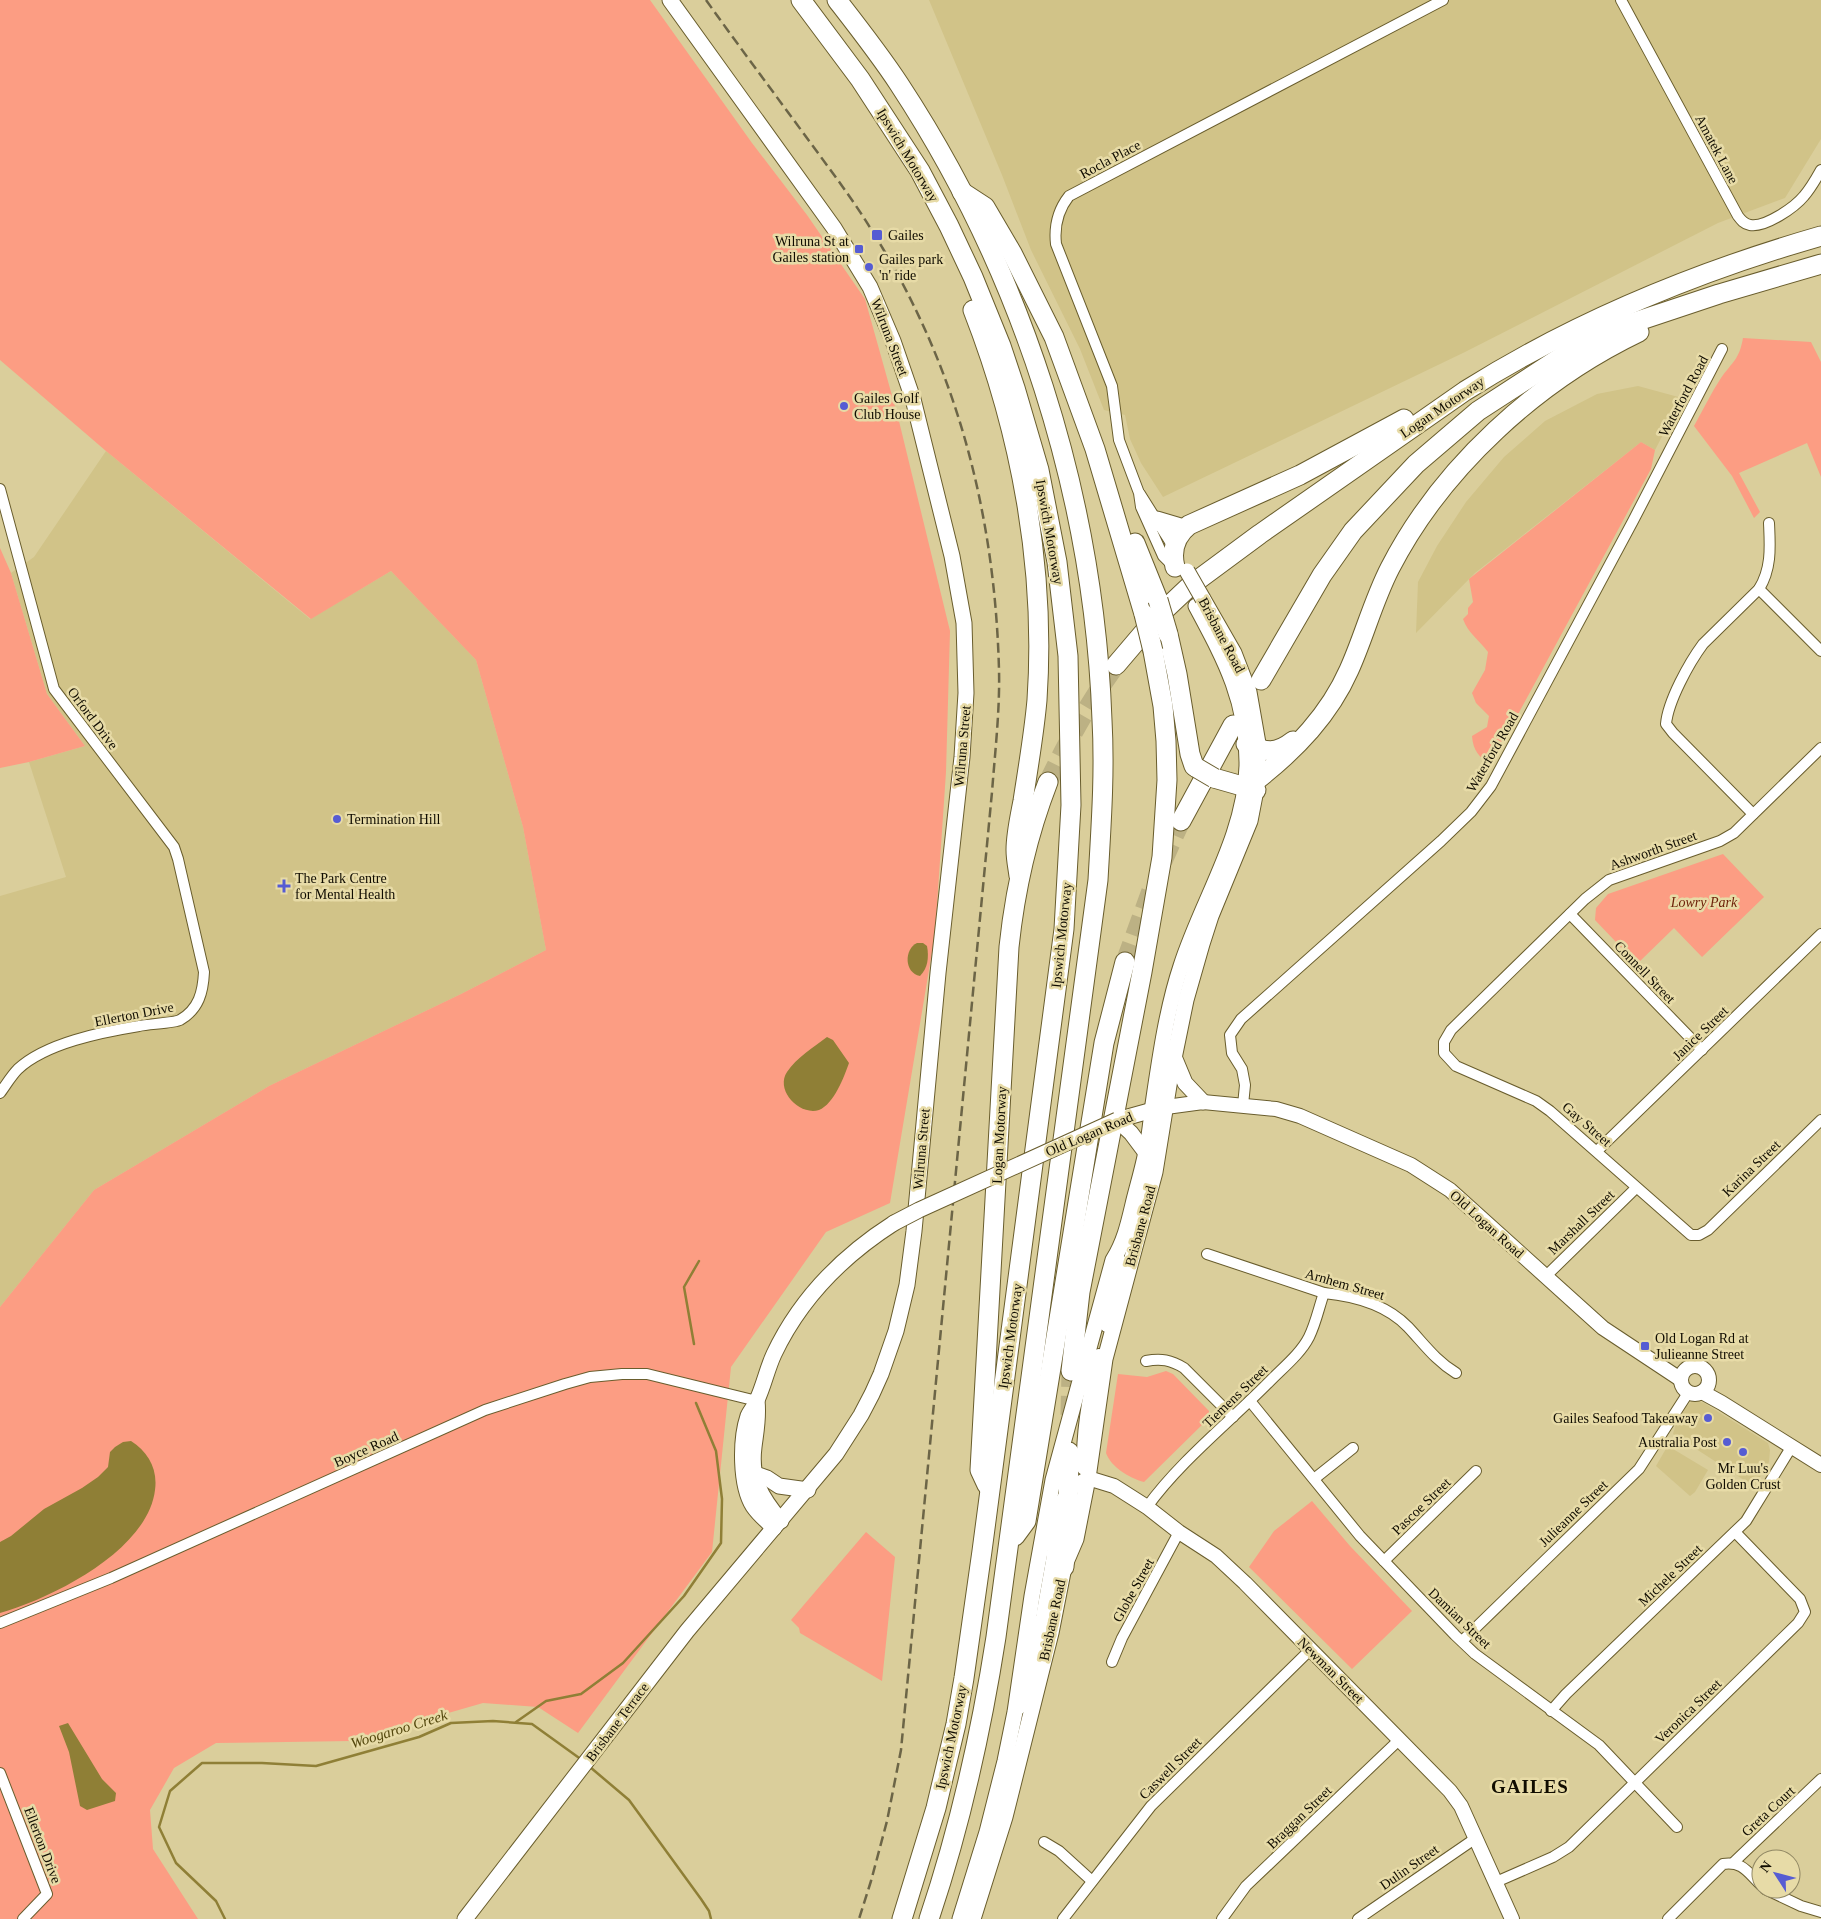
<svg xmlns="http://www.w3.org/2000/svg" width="1821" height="1919" font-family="'Times New Roman',serif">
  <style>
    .built { fill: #d1c388 }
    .green { fill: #fc9d83 }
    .water { fill: #8f7f36 }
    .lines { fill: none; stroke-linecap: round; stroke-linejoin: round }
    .stream { stroke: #8f7f36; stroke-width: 2.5 }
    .motorway-tunnel { stroke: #bcb184; stroke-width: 19; stroke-dasharray: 19 9; stroke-linecap: butt }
    .minor-casing { stroke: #695d2d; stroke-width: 12 }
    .tertiary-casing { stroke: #695d2d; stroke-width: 16 }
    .secondary-casing { stroke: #695d2d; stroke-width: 17 }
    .motorway-casing { stroke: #695d2d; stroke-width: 21 }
    .minor { stroke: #fff; stroke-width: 10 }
    .tertiary { stroke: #fff; stroke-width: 14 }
    .secondary { stroke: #fff; stroke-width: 15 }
    .motorway { stroke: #fff; stroke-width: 19 }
    .rail { stroke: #6c6547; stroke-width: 2.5; stroke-dasharray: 10 5; stroke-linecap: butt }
    .secondary-bridge-casing { stroke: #695d2d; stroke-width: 17; stroke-linecap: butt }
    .motorway-bridge-casing { stroke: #695d2d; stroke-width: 21; stroke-linecap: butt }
    .secondary-bridge { stroke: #fff; stroke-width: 15 }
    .motorway-bridge { stroke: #fff; stroke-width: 19 }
    .poi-dot { fill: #565cd3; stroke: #e7dba7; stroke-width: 2 }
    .labels { text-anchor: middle; stroke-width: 5; stroke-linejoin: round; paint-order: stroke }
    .street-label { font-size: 14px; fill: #100c00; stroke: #e7dba7 }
    .poi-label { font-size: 14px; fill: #100c00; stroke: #e7dba7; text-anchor: start }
    .park-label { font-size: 14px; font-style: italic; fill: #6e220a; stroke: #e7dba7 }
    .water-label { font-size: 15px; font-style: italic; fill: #53470d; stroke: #e7dba7 }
    .district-label { font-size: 19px; font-weight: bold; letter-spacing: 1px; fill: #100c00; stroke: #e7dba7 }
  </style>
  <rect width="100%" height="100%" fill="#dace9b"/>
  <g class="built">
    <polygon points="929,0 1821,0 1821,139 1785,198 1718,223 1465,352 1163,497 1141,463 1130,439 1125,415 1104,410 1080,349 1031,250 1002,175"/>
    <polygon points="1638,386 1682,398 1655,450 1641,442 1475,573 1416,633 1418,582 1437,546 1466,502 1504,457 1545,421 1597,394"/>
    <polygon points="106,451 310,619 391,571 476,660 523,827 546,950 461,994 269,1086 94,1190 0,1307 0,896 66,877 29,762 85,746 47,694 11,573 34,557"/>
    <polygon points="1698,1401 1704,1403 1768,1443 1770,1450 1769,1462 1757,1482 1751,1483 1744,1480 1673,1434 1676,1423 1687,1406 1691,1402"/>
    <polygon points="1667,1447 1673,1449 1708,1470 1695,1492 1690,1496 1656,1466"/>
  </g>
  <g class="green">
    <polygon points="0,0 650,0 752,143 807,215 865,299 898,417 950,631 946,772 935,934 890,1203 826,1232 731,1367 712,1552 578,1733 538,1707 483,1703 351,1741 216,1743 174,1768 150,1810 153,1849 198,1919 0,1919 0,1307 94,1190 269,1086 461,994 546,950 523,827 476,660 391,571 311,619 106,451 0,360"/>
    <path d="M 1743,338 L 1811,342 L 1821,362 L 1821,477 L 1807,443 L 1739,473 L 1760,512 L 1754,518 L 1732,476 L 1694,426 C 1703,410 1711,393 1721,378 C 1733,361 1739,360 1743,338 Z"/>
    <path d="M 1641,442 L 1655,450 L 1651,469 L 1491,764 C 1479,758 1473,750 1472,736 L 1487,727 L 1489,716 L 1476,703 L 1472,693 L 1485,670 L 1488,652 C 1479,640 1468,633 1463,619 L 1468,614 L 1468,608 L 1473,602 L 1469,579 Z"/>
    <polygon points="0,548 11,573 47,694 85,746 29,762 0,768"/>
    <polygon points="1723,854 1764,897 1702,957 1674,928 1637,964 1595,920 1596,908 1608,894"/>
    <path d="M 1166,1371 L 1173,1374 L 1209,1411 L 1209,1418 L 1144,1482 C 1129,1478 1111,1467 1106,1453 L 1118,1374 L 1147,1377 Z"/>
    <polygon points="1312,1501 1350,1546 1412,1611 1352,1669 1249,1567 1274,1531"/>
    <polygon points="866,1532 895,1557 882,1681 800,1633 799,1628 791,1620"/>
  </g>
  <g class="water">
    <path d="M 917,943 L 923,943 L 927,946 C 929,957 928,968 920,976 C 904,973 904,949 917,943 Z"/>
    <path d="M 827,1037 L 833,1040 L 849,1063 C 844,1077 834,1104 819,1110 C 799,1116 775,1090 787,1072 C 796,1058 814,1047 827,1037 Z"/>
    <path d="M 131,1441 C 148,1452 158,1469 155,1490 C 148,1550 53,1598 0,1613 L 0,1542 L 11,1536 L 44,1509 L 82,1488 L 98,1477 L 108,1467 L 110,1452 L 115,1447 L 123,1442 Z"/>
    <polygon points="68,1723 102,1779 116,1793 115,1801 87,1810 80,1806 69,1752 59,1726"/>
  </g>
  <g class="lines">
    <g class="stream">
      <polyline points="694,1344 684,1287 699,1261"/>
      <polyline points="516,1722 546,1701 581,1694 623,1663 684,1596 721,1543 722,1499 716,1451 696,1403"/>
      <polyline points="590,1767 629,1800 701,1899 709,1911 711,1919"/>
      <polyline points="225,1919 216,1901 176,1863 159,1827 170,1791 202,1763 262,1763 316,1766 419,1737 451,1723 493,1721 532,1724 582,1760"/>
    </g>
    <g class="motorway-tunnel">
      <path d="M 1048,782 C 1068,741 1089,702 1116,665"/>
      <polyline points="1163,861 1181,821"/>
      <polyline points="1125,962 1152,888"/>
      <polyline points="1070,1415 1071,1371"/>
    </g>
    <defs>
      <g id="minor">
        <path d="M 1621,0 L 1738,216 C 1741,220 1744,224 1750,225 C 1765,228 1795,207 1804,196 C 1811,188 1816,179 1821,170"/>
        <path d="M 0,489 L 54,689 L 174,847 L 178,859 L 204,972 C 203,992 199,1009 180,1020 C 174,1023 148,1024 139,1026 C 102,1032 46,1043 18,1069 C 11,1076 6,1085 0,1093"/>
        <polyline points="1140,494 1174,548"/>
        <path d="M 1174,567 L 1163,556 L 1141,507 L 1139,493 L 1119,440 L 1112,386 L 1056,244 C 1054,226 1058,210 1069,196 L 1443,0"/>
        <polyline points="1759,589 1821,651"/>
        <polyline points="1821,748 1734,833 1720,841 1609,880 1585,899 1451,1030 1444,1042 1444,1053 1456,1066 1536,1101 1550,1111 1691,1235 1699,1235 1708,1230 1821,1120"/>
        <path d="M 1753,814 L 1673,733 L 1666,724 C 1668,701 1689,663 1703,644 L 1759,589 C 1772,568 1770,546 1769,523"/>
        <polyline points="1570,914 1702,1050"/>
        <polyline points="1243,1105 1245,1085 1242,1069 1232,1053 1230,1035 1241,1019 1441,841 1471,812 1491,786 1633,521 1722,349"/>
        <polyline points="1597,1151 1821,934"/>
        <path d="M 1207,1254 L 1324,1293 C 1355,1296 1386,1304 1408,1327 C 1424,1344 1436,1361 1456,1373"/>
        <polyline points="1545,1277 1636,1188"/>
        <path d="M 1146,1361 C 1161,1358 1171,1360 1184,1368 L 1233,1417"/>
        <polyline points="1250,1401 1360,1536 1455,1635 1475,1654 1599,1745 1677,1827"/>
        <polyline points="1314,1479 1353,1448"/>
        <path d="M 1147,1507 C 1180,1461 1231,1421 1271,1380 C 1284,1367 1301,1353 1309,1337 C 1316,1323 1319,1307 1324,1293"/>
        <polyline points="1384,1561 1476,1471"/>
        <polyline points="0,1623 111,1578 485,1410 565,1384 590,1377 622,1374 647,1374 757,1401"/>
        <polyline points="1462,1641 1639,1469 1688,1393"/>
        <polyline points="1112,1662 1122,1638 1179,1532"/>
        <polyline points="1551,1711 1566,1694 1746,1521 1792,1446"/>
        <polyline points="0,1773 47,1894 23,1919"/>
        <polyline points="1044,1842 1059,1851 1092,1881"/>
        <polyline points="1734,1862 1821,1779"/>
        <polyline points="1496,1882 1553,1857 1569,1847 1798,1623 1805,1612 1800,1599 1735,1532"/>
        <polyline points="1765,1889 1801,1906 1821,1912"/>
        <polyline points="1063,1919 1151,1806 1311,1649"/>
        <polyline points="1222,1919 1246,1886 1400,1739"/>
        <polyline points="1358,1919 1476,1838"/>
        <path d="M 1668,1919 L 1723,1864 C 1743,1861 1748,1873 1761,1885"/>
      </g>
      <g id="tertiary">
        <polyline points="1166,1107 1203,1102 1276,1109 1300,1116 1411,1165 1450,1190 1603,1328 1680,1379"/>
        <polyline points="1107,1325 1119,1261"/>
        <circle cx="1695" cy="1380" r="14"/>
        <polyline points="1702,1392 1722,1403 1821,1465"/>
        <path d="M 1084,1468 C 1083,1432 1090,1392 1099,1356"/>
        <polyline points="1088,1478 1114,1486 1147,1507 1179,1532 1216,1556 1245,1583 1450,1791 1461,1806 1512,1919"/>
        <polyline points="1019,1707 1023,1701 1043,1617 1053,1561 1059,1506 1070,1489 1088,1478"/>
      </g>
      <g id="secondary">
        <polyline points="1175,1059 1185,1083 1203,1102"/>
        <polyline points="1117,1120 1160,1108"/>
        <polyline points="1117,1120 1131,1133 1146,1153"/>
        <path d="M 757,1401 C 759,1417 756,1431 754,1447 C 750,1479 761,1497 781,1521"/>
        <polyline points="753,1473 767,1478 779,1486 808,1490"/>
        <path d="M 774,1528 C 767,1521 759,1515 753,1506 C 740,1485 740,1440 748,1416 C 750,1411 755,1406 757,1400 C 764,1385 767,1369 774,1354 C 800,1299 844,1255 894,1223"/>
        <polyline points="465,1919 687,1631 836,1454 861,1415 872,1394 881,1374 896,1331 907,1285 914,1231 938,973 962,757 966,693 964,623 952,556 913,399 893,341 870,287 834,228 670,0"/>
        <path d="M 960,1919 L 987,1832 L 1005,1761 L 1015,1712 L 1032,1596 L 1053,1480 L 1113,1260 C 1125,1241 1129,1221 1134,1200 C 1139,1180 1145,1161 1148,1141 C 1150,1131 1151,1121 1152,1111 C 1159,1064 1166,1011 1181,966 C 1202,900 1245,837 1247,766 C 1248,702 1225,660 1196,606"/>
        <polyline points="973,1919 1005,1817 1051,1633 1064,1567 1076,1539 1088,1478 1105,1359 1155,1172 1171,1073 1186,1000 1202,944 1211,916 1250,821 1256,790 1259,749 1249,692 1234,653 1203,599"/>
      </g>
      <g id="motorway">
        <polyline points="801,0 860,79 920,171 949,226 973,277 1001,346 1015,388 1039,470 1057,562 1068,656 1071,805 1064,929 982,1551 964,1678 956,1724 936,1808 902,1919"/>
        <path d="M 837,0 C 858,27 880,55 899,84 C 1022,271 1094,495 1102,720 C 1105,773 1101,827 1098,880 L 996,1637 C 981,1733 960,1827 929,1919"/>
        <polyline points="962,192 985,207 1012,253 1054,337 1095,449 1144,614"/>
        <path d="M 973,310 C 1021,433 1046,568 1037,700 C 1034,734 1028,768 1023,801 C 1020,817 1016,834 1016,850 C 1016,859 1018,868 1019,876"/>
        <polyline points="1157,521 1184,529"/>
        <polyline points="1135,543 1158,600"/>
        <path d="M 1175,567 C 1171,551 1175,536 1189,525 L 1300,475 L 1404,419"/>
        <polyline points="1168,634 1177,674 1190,754 1194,766 1197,768"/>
        <path d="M 1116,665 L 1156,618 L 1191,585 L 1260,534 L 1465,391 C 1576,321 1696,272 1821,236"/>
        <polyline points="1261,680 1322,575 1353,531 1416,464 1478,411 1575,348 1620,327 1719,294 1821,264"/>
        <path d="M 1246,744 C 1266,752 1275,755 1293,741"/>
        <polyline points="1214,778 1256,790"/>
        <path d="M 1258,779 C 1296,749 1329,715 1349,670 C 1364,637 1373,601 1390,568 C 1442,467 1537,381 1639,332"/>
        <polyline points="1181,821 1233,725"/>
        <polyline points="1071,1371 1080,1292 1142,972 1162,857 1167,780 1166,741 1163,706 1153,651"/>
        <path d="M 987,1485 L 980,1470 L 1009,947 C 1015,890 1027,836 1048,782"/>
        <polyline points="1015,1536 1026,1521 1104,1043 1125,962"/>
        <polyline points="1064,1567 1068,1516 1069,1452"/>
      </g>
    </defs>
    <use href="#minor" class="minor-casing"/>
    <use href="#tertiary" class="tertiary-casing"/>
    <use href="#secondary" class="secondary-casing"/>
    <use href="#motorway" class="motorway-casing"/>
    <use href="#minor" class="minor"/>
    <use href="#tertiary" class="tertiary"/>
    <use href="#secondary" class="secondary"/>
    <use href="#motorway" class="motorway"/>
    <path class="rail" d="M 706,0 C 738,45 771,89 804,134 C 828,167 853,199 874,234 C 957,367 995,514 999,670 C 1000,710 995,752 992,792 L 901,1750 L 887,1821 L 871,1881 L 859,1919"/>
    <defs>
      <g id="secondary-bridge">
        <polyline points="1187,571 1203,599"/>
        <polyline points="894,1223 919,1210 1117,1120"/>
      </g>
      <g id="motorway-bridge">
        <polyline points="1158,600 1168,634"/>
        <polyline points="1144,614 1153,651"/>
        <polyline points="1197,768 1214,778"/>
      </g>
    </defs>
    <use href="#secondary-bridge" class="secondary-bridge-casing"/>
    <use href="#motorway-bridge" class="motorway-bridge-casing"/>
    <use href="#secondary-bridge" class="secondary-bridge"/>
    <use href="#motorway-bridge" class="motorway-bridge"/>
  </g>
  <g class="poi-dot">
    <rect x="871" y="229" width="12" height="12" rx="2.5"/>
    <rect x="854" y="244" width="10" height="10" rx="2.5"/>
    <circle cx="869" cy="267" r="5"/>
    <circle cx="844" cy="406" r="5"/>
    <circle cx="337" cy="819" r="5"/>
    <path d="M281.5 878.5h5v5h5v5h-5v5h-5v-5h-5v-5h5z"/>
    <rect x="1640" y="1341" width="10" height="10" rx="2.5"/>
    <circle cx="1708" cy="1418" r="5"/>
    <circle cx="1727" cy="1442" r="5"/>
    <circle cx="1743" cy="1452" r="5"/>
  </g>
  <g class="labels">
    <g class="street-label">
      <text transform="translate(1717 149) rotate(62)" y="5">Amatek Lane</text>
      <text transform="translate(908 155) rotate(59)" y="5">Ipswich Motorway</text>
      <text transform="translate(1110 159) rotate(-28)" y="5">Rocla Place</text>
      <text transform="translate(890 337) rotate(69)" y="5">Wilruna Street</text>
      <text transform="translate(1683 396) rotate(-62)" y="5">Waterford Road</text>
      <text transform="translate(1442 407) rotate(-34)" y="5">Logan Motorway</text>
      <text transform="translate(1050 532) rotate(80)" y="5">Ipswich Motorway</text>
      <text transform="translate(1222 635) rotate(62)" y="5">Brisbane Road</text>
      <text transform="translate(93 718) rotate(53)" y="5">Orford Drive</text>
      <text transform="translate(962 746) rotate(-85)" y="5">Wilruna Street</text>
      <text transform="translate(1492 752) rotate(-60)" y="5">Waterford Road</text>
      <text transform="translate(1653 850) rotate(-20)" y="5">Ashworth Street</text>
      <text transform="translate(1061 935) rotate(-84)" y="5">Ipswich Motorway</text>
      <text transform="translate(1645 972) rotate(46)" y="5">Connell Street</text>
      <text transform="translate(134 1014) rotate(-11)" y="5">Ellerton Drive</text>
      <text transform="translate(1700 1033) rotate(-44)" y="5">Janice Street</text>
      <text transform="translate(1587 1124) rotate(41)" y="5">Gay Street</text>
      <text transform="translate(1089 1134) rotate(-23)" y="5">Old Logan Road</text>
      <text transform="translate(999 1135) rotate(-87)" y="5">Logan Motorway</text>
      <text transform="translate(921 1149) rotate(-85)" y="5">Wilruna Street</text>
      <text transform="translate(1751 1168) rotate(-44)" y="5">Karina Street</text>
      <text transform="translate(1581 1222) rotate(-44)" y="5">Marshall Street</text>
      <text transform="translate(1487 1224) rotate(42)" y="5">Old Logan Road</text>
      <text transform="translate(1140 1226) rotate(-75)" y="5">Brisbane Road</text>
      <text transform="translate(1345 1284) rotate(16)" y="5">Arnhem Street</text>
      <text transform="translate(1010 1336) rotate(-82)" y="5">Ipswich Motorway</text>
      <text transform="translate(1235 1396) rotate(-44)" y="5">Tiemens Street</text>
      <text transform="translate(366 1449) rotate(-24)" y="5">Boyce Road</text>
      <text transform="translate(1421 1506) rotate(-44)" y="5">Pascoe Street</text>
      <text transform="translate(1573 1513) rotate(-44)" y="5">Julieanne Street</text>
      <text transform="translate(1670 1575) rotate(-44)" y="5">Michele Street</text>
      <text transform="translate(1133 1590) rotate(-61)" y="5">Globe Street</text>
      <text transform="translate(1460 1618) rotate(44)" y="5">Damian Street</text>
      <text transform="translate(1052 1620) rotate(-78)" y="5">Brisbane Road</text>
      <text transform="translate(1331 1670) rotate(45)" y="5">Newman Street</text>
      <text transform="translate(1688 1711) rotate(-44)" y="5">Veronica Street</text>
      <text transform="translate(617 1722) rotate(-53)" y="5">Brisbane Terrace</text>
      <text transform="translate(951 1737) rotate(-78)" y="5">Ipswich Motorway</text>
      <text transform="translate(1170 1768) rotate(-45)" y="5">Caswell Street</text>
      <text transform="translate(1768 1811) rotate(-43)" y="5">Greta Court</text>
      <text transform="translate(1299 1817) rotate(-44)" y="5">Braggan Street</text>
      <text transform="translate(43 1845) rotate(69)" y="5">Ellerton Drive</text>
      <text transform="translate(1409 1867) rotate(-35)" y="5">Dulin Street</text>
    </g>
    <g class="poi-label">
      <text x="888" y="240">Gailes</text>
      <text x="849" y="246" text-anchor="end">Wilruna St at<tspan x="849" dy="16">Gailes station</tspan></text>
      <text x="879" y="264">Gailes park<tspan x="879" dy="16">'n' ride</tspan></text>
      <text x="854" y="403">Gailes Golf<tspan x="854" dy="16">Club House</tspan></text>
      <text x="347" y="824">Termination Hill</text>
      <text x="295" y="883">The Park Centre<tspan x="295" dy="16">for Mental Health</tspan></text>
      <text x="1655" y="1343">Old Logan Rd at<tspan x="1655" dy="16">Julieanne Street</tspan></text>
      <text x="1698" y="1423" text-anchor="end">Gailes Seafood Takeaway</text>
      <text x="1717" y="1447" text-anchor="end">Australia Post</text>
      <text x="1743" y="1473" text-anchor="middle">Mr Luu's<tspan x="1743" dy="16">Golden Crust</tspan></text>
    </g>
    <g class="park-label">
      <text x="1704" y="907">Lowry Park</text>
    </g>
    <g class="water-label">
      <text transform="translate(399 1729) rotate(-17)" y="5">Woogaroo Creek</text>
    </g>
    <g class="district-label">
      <text x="1530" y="1793">GAILES</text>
    </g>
  </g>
  <g transform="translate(1776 1874) rotate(306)"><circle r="24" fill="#e7dba7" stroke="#918864"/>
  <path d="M0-4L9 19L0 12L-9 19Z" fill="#565cd3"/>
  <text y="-8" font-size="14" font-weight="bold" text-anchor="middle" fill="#100c00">N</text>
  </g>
</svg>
